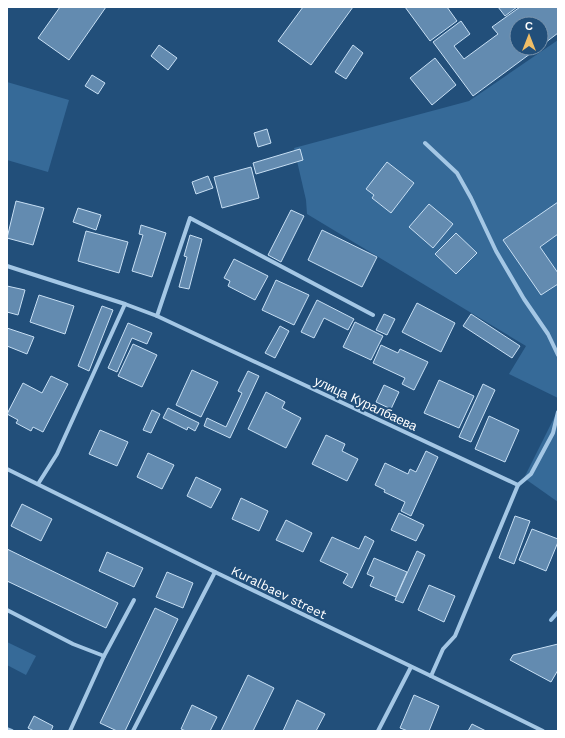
<svg xmlns="http://www.w3.org/2000/svg" width="565" height="738" font-family="'Work Sans',sans-serif">
  <style>
    .green { fill: #366a98 }
    .lines { fill: none; stroke-linecap: round; stroke-linejoin: round }
    .stream { stroke: #98c2e6; stroke-width: 4 }
    .building { fill: #638bb0; stroke: #c7dff4 }
    .minor { stroke: #a4c7e5; stroke-width: 4 }
    .labels { text-anchor: middle; stroke-width: 4; stroke-linejoin: round; paint-order: stroke }
    .street-label { font-size: 13px; fill: #fff; stroke: #224f7a }
  </style>
  <rect width="100%" height="100%" fill="#224f7a"/>
  <g class="green">
    <polygon points="558,40 558,398 509,374 526,346 307,214 306,200 294,148 469,101"/>
    <polygon points="7,82 69,100 48,172 7,160"/>
    <polygon points="558,410 558,502 524,478"/>
    <polygon points="7,642 36,656 26,675 7,665"/>
  </g>
  <g class="lines">
    <polyline class="stream" points="551,620 558,612"/>
  </g>
  <g class="building">
    <polygon points="60,7 106,7 69,60 38,38"/>
    <polygon points="303,7 353,7 311,65 278,41"/>
    <polygon points="405,7 447,7 457,21 430,41"/>
    <polygon points="498,7 517,7 505,16"/>
    <polygon points="520,7 558,7 558,33 541,46 541,24 517,24 517,48 538,48 473,96 433,42 461,21 470,34 454,46 464,59 498,34 492,27"/>
    <polygon points="159,45 177,58 168,70 151,56"/>
    <polygon points="353,45 363,53 346,79 335,72"/>
    <polygon points="435,58 456,85 432,105 410,78"/>
    <polygon points="92,75 105,83 98,94 85,86"/>
    <polygon points="267,129 271,143 258,147 254,133"/>
    <polygon points="300,149 303,160 256,174 253,163"/>
    <polygon points="387,162 414,183 391,213 372,198 374,195 366,189"/>
    <polygon points="251,167 259,198 222,208 214,177"/>
    <polygon points="208,176 213,188 196,194 192,182"/>
    <polygon points="16,201 44,208 33,245 7,238"/>
    <polygon points="558,202 558,234 540,247 558,273 558,284 541,295 503,240"/>
    <polygon points="429,204 453,224 433,248 409,227"/>
    <polygon points="78,208 101,215 96,230 73,222"/>
    <polygon points="291,210 304,216 281,262 268,255"/>
    <polygon points="141,225 166,233 152,277 132,271 143,235 139,234"/>
    <polygon points="322,230 377,257 362,287 308,260"/>
    <polygon points="86,231 128,242 119,273 78,261"/>
    <polygon points="456,233 477,253 456,274 435,254"/>
    <polygon points="190,235 202,239 189,289 179,287 187,257 184,256"/>
    <polygon points="234,259 268,276 255,300 228,286 230,281 224,278"/>
    <polygon points="276,280 309,295 294,325 262,310"/>
    <polygon points="7,286 25,290 18,315 7,312"/>
    <polygon points="39,295 74,306 65,334 30,322"/>
    <polygon points="317,300 354,319 348,330 324,318 314,338 301,332"/>
    <polygon points="417,303 455,323 441,352 402,332"/>
    <polygon points="102,306 113,310 89,371 78,366"/>
    <polygon points="384,314 395,319 387,335 376,330"/>
    <polygon points="471,314 520,346 512,358 463,326"/>
    <polygon points="355,322 383,336 371,360 343,347"/>
    <polygon points="128,323 152,333 147,344 132,338 117,372 108,368"/>
    <polygon points="280,326 289,331 275,358 265,353"/>
    <polygon points="7,328 34,337 27,354 7,346"/>
    <polygon points="133,344 157,355 142,387 118,376"/>
    <polygon points="381,345 398,353 400,349 428,362 414,390 402,384 405,378 373,363"/>
    <polygon points="192,370 218,382 201,417 176,405"/>
    <polygon points="248,371 259,376 230,438 204,426 207,418 226,427 242,393 238,391"/>
    <polygon points="51,376 68,384 43,432 33,427 31,431 16,423 18,420 7,414 23,383 42,393"/>
    <polygon points="439,380 474,396 459,428 424,413"/>
    <polygon points="483,384 495,390 471,442 459,437"/>
    <polygon points="384,385 399,392 391,409 376,402"/>
    <polygon points="266,392 285,402 282,408 301,418 286,448 248,429"/>
    <polygon points="168,408 199,423 195,431 188,427 187,430 163,418"/>
    <polygon points="152,410 160,414 151,433 143,430"/>
    <polygon points="489,416 519,430 505,462 475,449"/>
    <polygon points="100,430 128,442 117,466 89,454"/>
    <polygon points="326,435 345,444 342,451 358,459 347,481 312,464"/>
    <polygon points="426,451 438,457 411,516 401,511 405,502 384,492 385,490 375,485 385,463 408,474 410,469 416,472"/>
    <polygon points="148,453 174,465 162,489 137,477"/>
    <polygon points="196,477 221,489 211,508 187,496"/>
    <polygon points="241,498 268,511 259,531 232,519"/>
    <polygon points="22,504 52,519 41,541 11,526"/>
    <polygon points="399,513 424,525 416,541 391,530"/>
    <polygon points="515,516 530,521 514,564 499,558"/>
    <polygon points="286,520 312,533 303,552 276,540"/>
    <polygon points="532,529 558,539 558,542 546,571 519,560"/>
    <polygon points="365,536 374,541 352,588 343,583 348,574 320,561 332,537 359,549"/>
    <polygon points="7,549 118,603 106,628 7,581"/>
    <polygon points="417,551 425,555 403,603 395,600"/>
    <polygon points="107,552 143,568 134,587 99,571"/>
    <polygon points="374,558 407,572 396,597 370,586 374,577 367,574"/>
    <polygon points="167,572 193,583 183,608 156,597"/>
    <polygon points="429,585 455,596 444,622 418,610"/>
    <polygon points="155,608 178,619 125,731 117,731 100,723"/>
    <polygon points="558,644 558,670 551,682 510,660 513,655"/>
    <polygon points="248,675 274,688 253,731 221,731"/>
    <polygon points="414,695 439,706 429,731 408,731 400,728"/>
    <polygon points="297,700 325,714 316,731 283,731"/>
    <polygon points="192,705 217,717 210,731 186,731 181,729"/>
    <polygon points="34,716 53,726 51,731 34,731 28,728"/>
    <polygon points="472,724 486,731 468,731"/>
  </g>
  <g class="lines">
    <g class="minor">
      <polyline points="425,143 457,173 471,198 496,251 524,299 548,334 558,355"/>
      <polyline points="7,266 125,304 157,316 518,485"/>
      <polyline points="157,316 190,218 373,315"/>
      <polyline points="7,469 215,572 431,676 543,731"/>
      <polyline points="38,484 57,454 125,304"/>
      <polyline points="7,610 73,644 104,656"/>
      <polyline points="431,676 443,649 455,636 518,485 531,474 553,433 558,412"/>
      <polyline points="7,729 12,731"/>
      <polyline points="70,731 104,656 134,600"/>
      <polyline points="133,731 215,572"/>
      <polyline points="378,731 411,667"/>
    </g>
  </g>
  <g class="labels">
    <g class="street-label">
      <text transform="translate(366 403) rotate(25)" y="5">улица Куралбаева</text>
      <text transform="translate(279 592) rotate(26)" y="5">Kuralbaev street</text>
    </g>
  </g>
  <rect width="565" height="738" fill="none" stroke="#ffffff" stroke-width="16"/>
  <g transform="translate(529 36)"><circle r="19" fill="#224f7a" stroke="#7a95af"/>
  <path d="M0-3L7 15L0 10L-7 15Z" fill="#f0be67"/>
  <text y="-6" font-size="11" font-weight="bold" text-anchor="middle" fill="#ffffff">С</text>
  </g>
</svg>
